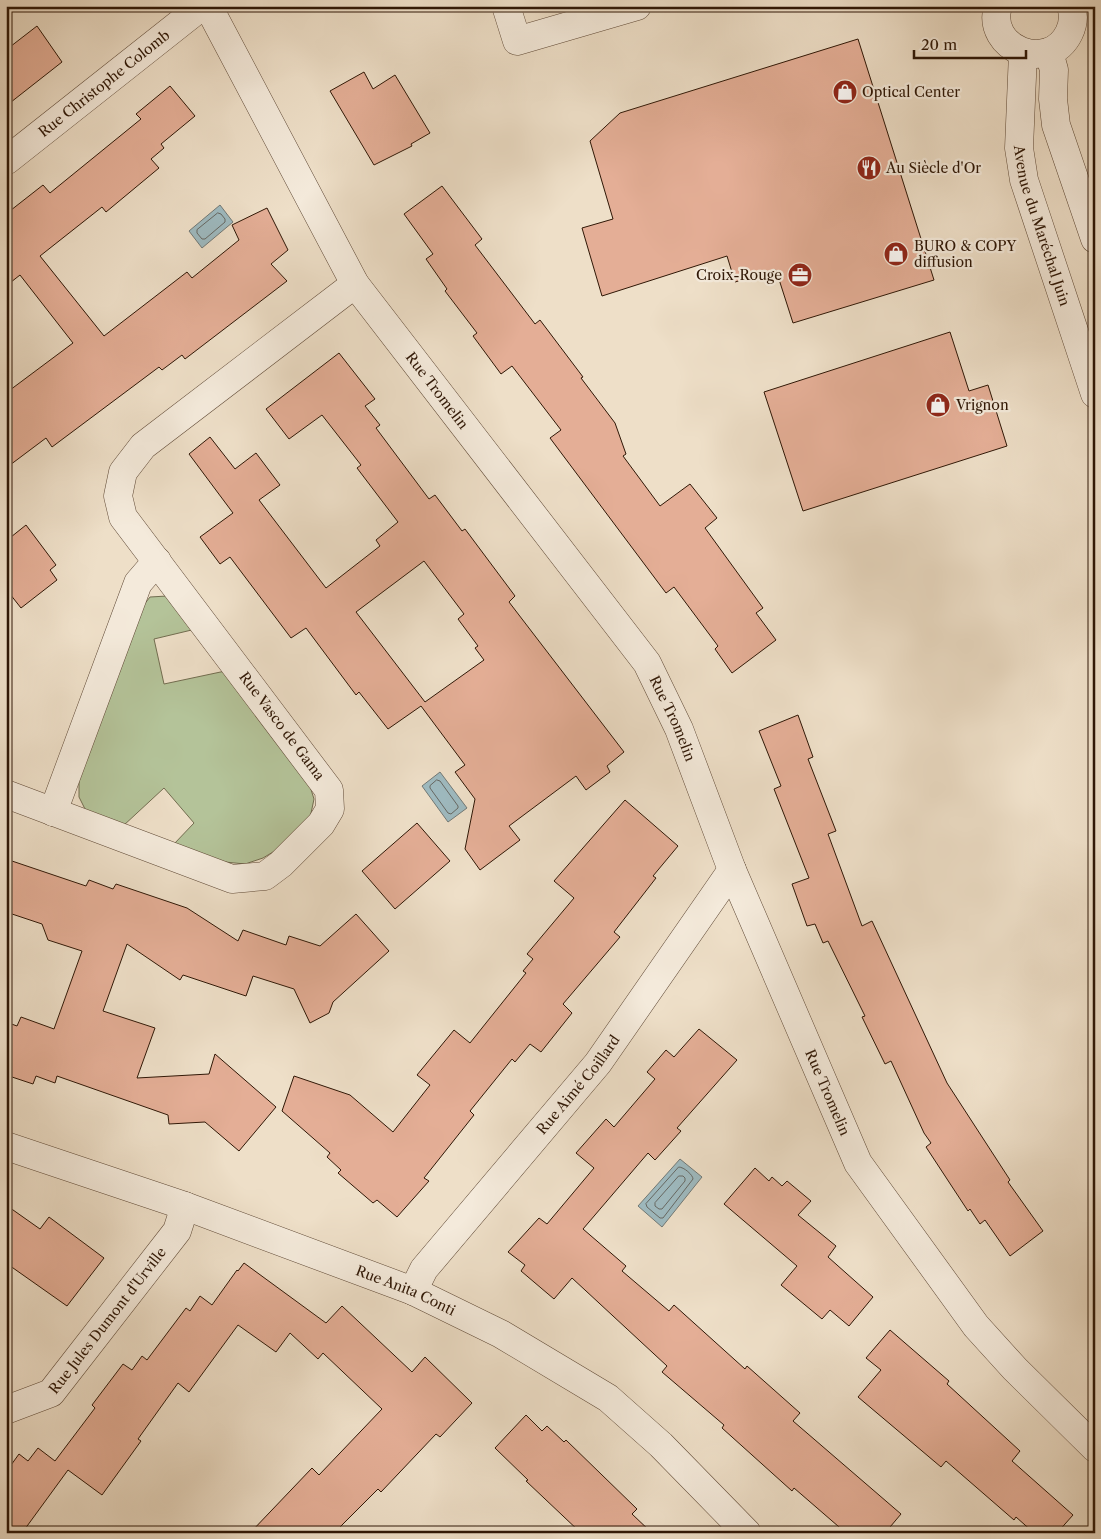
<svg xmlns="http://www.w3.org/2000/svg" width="1101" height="1539" font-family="'Libre Caslon Text',serif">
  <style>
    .green { fill: #b4c399; stroke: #726d50 }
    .water { fill: #9ebac0; stroke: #727976 }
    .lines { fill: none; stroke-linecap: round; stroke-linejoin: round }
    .shore { stroke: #666863; stroke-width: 1 }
    .building { fill: #e4ae96; stroke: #2f1706; fill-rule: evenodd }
    .minor-casing { stroke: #5f4936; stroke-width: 29 }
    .minor { stroke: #f4eadb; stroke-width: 28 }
    .labels { text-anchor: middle; stroke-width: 4.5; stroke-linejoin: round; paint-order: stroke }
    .street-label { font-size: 14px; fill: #2f1706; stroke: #f4eadb }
    .poi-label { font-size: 14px; fill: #2f1706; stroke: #f4eadb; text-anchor: start }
  </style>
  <rect width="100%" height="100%" fill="#eedfc8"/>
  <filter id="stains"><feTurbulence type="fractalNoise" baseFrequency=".004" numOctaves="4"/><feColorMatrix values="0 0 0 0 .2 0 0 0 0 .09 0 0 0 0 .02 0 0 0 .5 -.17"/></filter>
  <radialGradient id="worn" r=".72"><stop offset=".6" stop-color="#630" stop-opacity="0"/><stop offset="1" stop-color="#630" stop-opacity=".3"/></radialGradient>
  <polygon class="green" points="167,596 200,628 154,639 164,684 230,670 308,780 314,799 310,818 288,843 263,858 245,864 225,862 174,844 194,823 164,788 123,826 86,811 79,797 79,774 139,611 150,597"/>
  <g class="water">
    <polygon points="220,205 233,222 202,248 189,231"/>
    <polygon points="440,772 467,808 448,822 422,786"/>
    <polygon points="680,1159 702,1177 662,1227 638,1206"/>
  </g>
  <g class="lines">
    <g class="shore">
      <polygon points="218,213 221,214 225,219 225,222 205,239 202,239 197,233 197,230"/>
      <polygon points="437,780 440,781 458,806 458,808 451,814 448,813 430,788 430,786"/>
      <path d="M 679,1167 C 684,1167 693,1175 693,1179 L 663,1218 L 660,1218 L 647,1207 L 646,1204 Z"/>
      <polygon points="679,1176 683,1176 685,1178 685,1181 662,1209 659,1209 655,1206 655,1203"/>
    </g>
  </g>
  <g class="building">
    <polygon points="37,26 62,62 6,106 6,50"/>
    <polygon points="858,39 934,280 793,323 776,270 735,282 727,256 602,296 582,228 613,219 590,141 620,113"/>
    <polygon points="364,72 373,89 395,75 430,133 411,144 412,146 374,165 330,91"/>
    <polygon points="170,86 195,116 161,144 164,148 151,159 159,168 106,212 102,207 40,256 104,336 187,272 192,278 239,240 232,225 267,208 288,250 271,264 287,281 185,359 182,355 162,370 159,367 52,447 46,438 6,468 6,393 73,343 20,275 6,286 6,214 43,185 50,193 141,119 136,114"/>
    <polygon points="442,186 482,239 475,245 535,324 540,320 583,377 581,378 615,423 626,454 623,456 660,506 690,484 717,518 705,528 763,608 756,613 776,640 732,673 715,649 718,646 674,587 666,593 550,438 561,430 512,366 501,374 473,336 477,333 445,291 447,289 426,259 433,254 404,214"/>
    <polygon points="950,332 969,391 988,385 1007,446 803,511 764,392"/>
    <path d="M 339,353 L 375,399 L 365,406 L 380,425 L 376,428 L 429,499 L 435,495 L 462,531 L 465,529 L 515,596 L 509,602 L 624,752 L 607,766 L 610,772 L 586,790 L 576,776 L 509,826 L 520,840 L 480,870 L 465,849 L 475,799 L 455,772 L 465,765 L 421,706 L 388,729 L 359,692 L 356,695 L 306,628 L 291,638 L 230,557 L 220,564 L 200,537 L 233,513 L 189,454 L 210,437 L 235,469 L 256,453 L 280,485 L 259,500 L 326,588 L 380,546 L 376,540 L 398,522 L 357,468 L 361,465 L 322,415 L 289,439 L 266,409 ZM 424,561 L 464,614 L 458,619 L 478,646 L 475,648 L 484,660 L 425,702 L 356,612 Z"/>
    <polygon points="26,525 56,565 50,570 57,580 21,608 6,589 6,541"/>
    <polygon points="798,715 813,757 808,759 836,831 828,834 862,926 872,921 947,1083 1010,1180 1008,1182 1043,1231 1010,1256 985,1220 980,1224 970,1209 968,1211 926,1147 931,1143 924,1133 891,1061 885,1064 862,1017 865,1016 828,941 823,943 815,924 807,926 792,884 809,878 774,789 781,786 759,731"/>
    <polygon points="625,800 678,846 653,876 656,878 614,932 620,937 563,1004 572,1013 541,1052 530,1044 515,1062 512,1059 470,1111 474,1115 424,1178 429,1181 397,1217 377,1200 373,1203 338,1173 341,1170 327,1157 330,1153 282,1111 294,1076 350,1095 393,1132 430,1085 417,1075 454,1030 470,1043 526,973 523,971 533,959 527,954 574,898 554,881"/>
    <polygon points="417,823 450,861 395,909 362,871"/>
    <polygon points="6,859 86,886 89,880 113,889 116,884 187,908 238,941 243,930 286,945 289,936 320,946 356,914 389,951 333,1002 329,1013 310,1023 294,989 253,976 246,996 183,975 180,980 127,944 103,1011 155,1028 137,1078 209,1074 215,1054 276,1107 239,1151 205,1122 169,1124 168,1115 57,1076 55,1083 36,1076 33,1084 6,1075 6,1022 17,1026 21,1017 54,1029 82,951 48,940 42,924 6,912"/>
    <polygon points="699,1029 737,1060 677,1128 681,1131 655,1160 648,1153 583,1229 626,1266 622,1271 669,1311 674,1305 745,1369 747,1366 800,1413 793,1421 901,1514 885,1533 846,1533 794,1488 792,1491 722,1428 724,1425 662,1372 667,1366 572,1278 554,1299 521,1271 525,1265 508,1252 539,1218 547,1224 594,1168 576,1153 606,1119 614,1127 655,1079 647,1072 666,1050 674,1057"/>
    <polygon points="755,1168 769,1181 772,1177 782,1186 787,1181 811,1201 798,1215 836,1246 828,1257 873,1297 849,1326 830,1310 822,1319 781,1285 797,1266 724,1204"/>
    <polygon points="6,1205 40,1229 49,1217 104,1258 67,1306 6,1263"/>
    <polygon points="244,1263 326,1323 342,1306 412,1372 425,1357 472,1403 440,1437 436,1434 381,1492 378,1489 334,1533 250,1533 312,1468 319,1475 382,1409 323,1353 318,1359 290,1333 276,1352 238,1325 189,1392 178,1383 138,1439 141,1441 102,1495 68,1470 22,1533 6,1533 6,1472 19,1454 28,1461 38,1448 55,1461 95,1408 92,1405 123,1364 132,1370 142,1356 147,1360 186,1308 190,1311 200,1296 212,1305 237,1270 238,1271"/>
    <polygon points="890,1330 949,1381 947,1384 1020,1451 1012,1461 1073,1515 1057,1533 1034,1533 1016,1517 1014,1520 946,1461 941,1467 858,1397 881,1370 866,1358"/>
    <polygon points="526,1415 542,1431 547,1426 564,1442 566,1440 637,1509 632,1514 652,1533 581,1533 526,1481 528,1480 495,1448"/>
  </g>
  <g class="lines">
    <defs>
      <g id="minor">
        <path id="s1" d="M 208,6 L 355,284 L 647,663 L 679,729 L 732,870 L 858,1163 L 976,1326 L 1015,1369 L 1095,1448"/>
        <polyline points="506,6 517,41 637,6"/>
        <path d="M 998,6 C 985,49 1049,74 1069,33 C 1073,25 1074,15 1071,6"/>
        <polyline points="1049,52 1054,70 1053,99 1056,125 1095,239"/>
        <path id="s2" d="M 1023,53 L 1019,148 L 1024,180 L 1095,394"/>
        <path id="s3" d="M 6,161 L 202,6"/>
        <polyline points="6,794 232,879 265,876 281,864 321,824 330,809 329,790 123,517 118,496 123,472 143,446 355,284"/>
        <polyline points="53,812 138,583 157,561"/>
        <path id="s4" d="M 6,1146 L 185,1206 L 413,1291 L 501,1334 L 608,1398 L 661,1445 L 747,1533"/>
        <path id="s5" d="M 413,1291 L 424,1269 L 598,1063 L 732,870"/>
        <path id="s6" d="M 6,1410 L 51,1393 L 177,1231 L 185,1206"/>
      </g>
    </defs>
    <use href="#minor" class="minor-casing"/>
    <use href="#minor" class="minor"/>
  </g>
  <defs>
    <symbol id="shop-disc" viewBox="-11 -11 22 22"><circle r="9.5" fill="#8f2418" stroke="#f4eadb"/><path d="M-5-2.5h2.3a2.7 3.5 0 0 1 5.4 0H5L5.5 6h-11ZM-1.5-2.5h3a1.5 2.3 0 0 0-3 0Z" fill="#fff"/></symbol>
    <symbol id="restaurant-disc" viewBox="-11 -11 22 22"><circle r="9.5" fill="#8f2418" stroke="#f4eadb"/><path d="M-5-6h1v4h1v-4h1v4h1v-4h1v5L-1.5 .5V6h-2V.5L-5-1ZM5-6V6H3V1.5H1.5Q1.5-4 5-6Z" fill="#fff"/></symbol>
    <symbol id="office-disc" viewBox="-11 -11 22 22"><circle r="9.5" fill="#8f2418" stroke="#f4eadb"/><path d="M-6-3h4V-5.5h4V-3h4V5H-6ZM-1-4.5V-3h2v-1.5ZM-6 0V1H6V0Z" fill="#fff"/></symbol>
  </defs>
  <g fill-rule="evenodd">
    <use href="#shop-disc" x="831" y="78" width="28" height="28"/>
    <use href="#restaurant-disc" x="855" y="154" width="28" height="28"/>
    <use href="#shop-disc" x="882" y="240" width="28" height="28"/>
    <use href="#office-disc" x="786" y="261" width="28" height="28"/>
    <use href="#shop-disc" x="924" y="391" width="28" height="28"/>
  </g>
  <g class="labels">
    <g class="street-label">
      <text dy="5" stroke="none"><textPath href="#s3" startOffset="125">Rue Christophe Colomb</textPath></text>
      <text dy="5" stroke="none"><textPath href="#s2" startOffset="176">Avenue du Maréchal Juin</textPath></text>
      <text dy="5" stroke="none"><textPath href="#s1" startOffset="449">Rue Tromelin</textPath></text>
      <text dy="5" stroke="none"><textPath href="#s1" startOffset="854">Rue Tromelin</textPath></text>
      <text transform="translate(282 726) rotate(53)" y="5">Rue Vasco de Gama</text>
      <text dy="5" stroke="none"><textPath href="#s5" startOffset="265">Rue Aimé Coillard</textPath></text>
      <text dy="5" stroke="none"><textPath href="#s1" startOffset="1259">Rue Tromelin</textPath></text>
      <text dy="5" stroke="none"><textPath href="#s4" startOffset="425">Rue Anita Conti</textPath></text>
      <text dy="5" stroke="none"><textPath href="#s6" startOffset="140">Rue Jules Dumont d'Urville</textPath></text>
    </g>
    <g class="poi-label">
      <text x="862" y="97">Optical Center</text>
      <text x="886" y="173">Au Siècle d'Or</text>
      <text x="914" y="251">BURO &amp; COPY<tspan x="914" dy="16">diffusion</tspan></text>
      <text x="782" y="280" text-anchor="end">Croix-Rouge</text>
      <text x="956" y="410">Vrignon</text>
    </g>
  </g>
  <rect width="1101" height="1539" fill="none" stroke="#eedfc8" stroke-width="25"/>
  <rect x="8" y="8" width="1086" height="1524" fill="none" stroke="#2f1706" stroke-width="2.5"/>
  <rect x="12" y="12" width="1076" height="1514" fill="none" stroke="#2f1706"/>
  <path d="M914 50v8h112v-8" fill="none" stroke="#2f1706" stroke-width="2.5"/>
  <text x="921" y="50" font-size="15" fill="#2f1706" stroke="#f4eadb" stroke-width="4" paint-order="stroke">20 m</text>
  <rect width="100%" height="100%" filter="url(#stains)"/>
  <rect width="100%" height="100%" fill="url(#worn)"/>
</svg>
